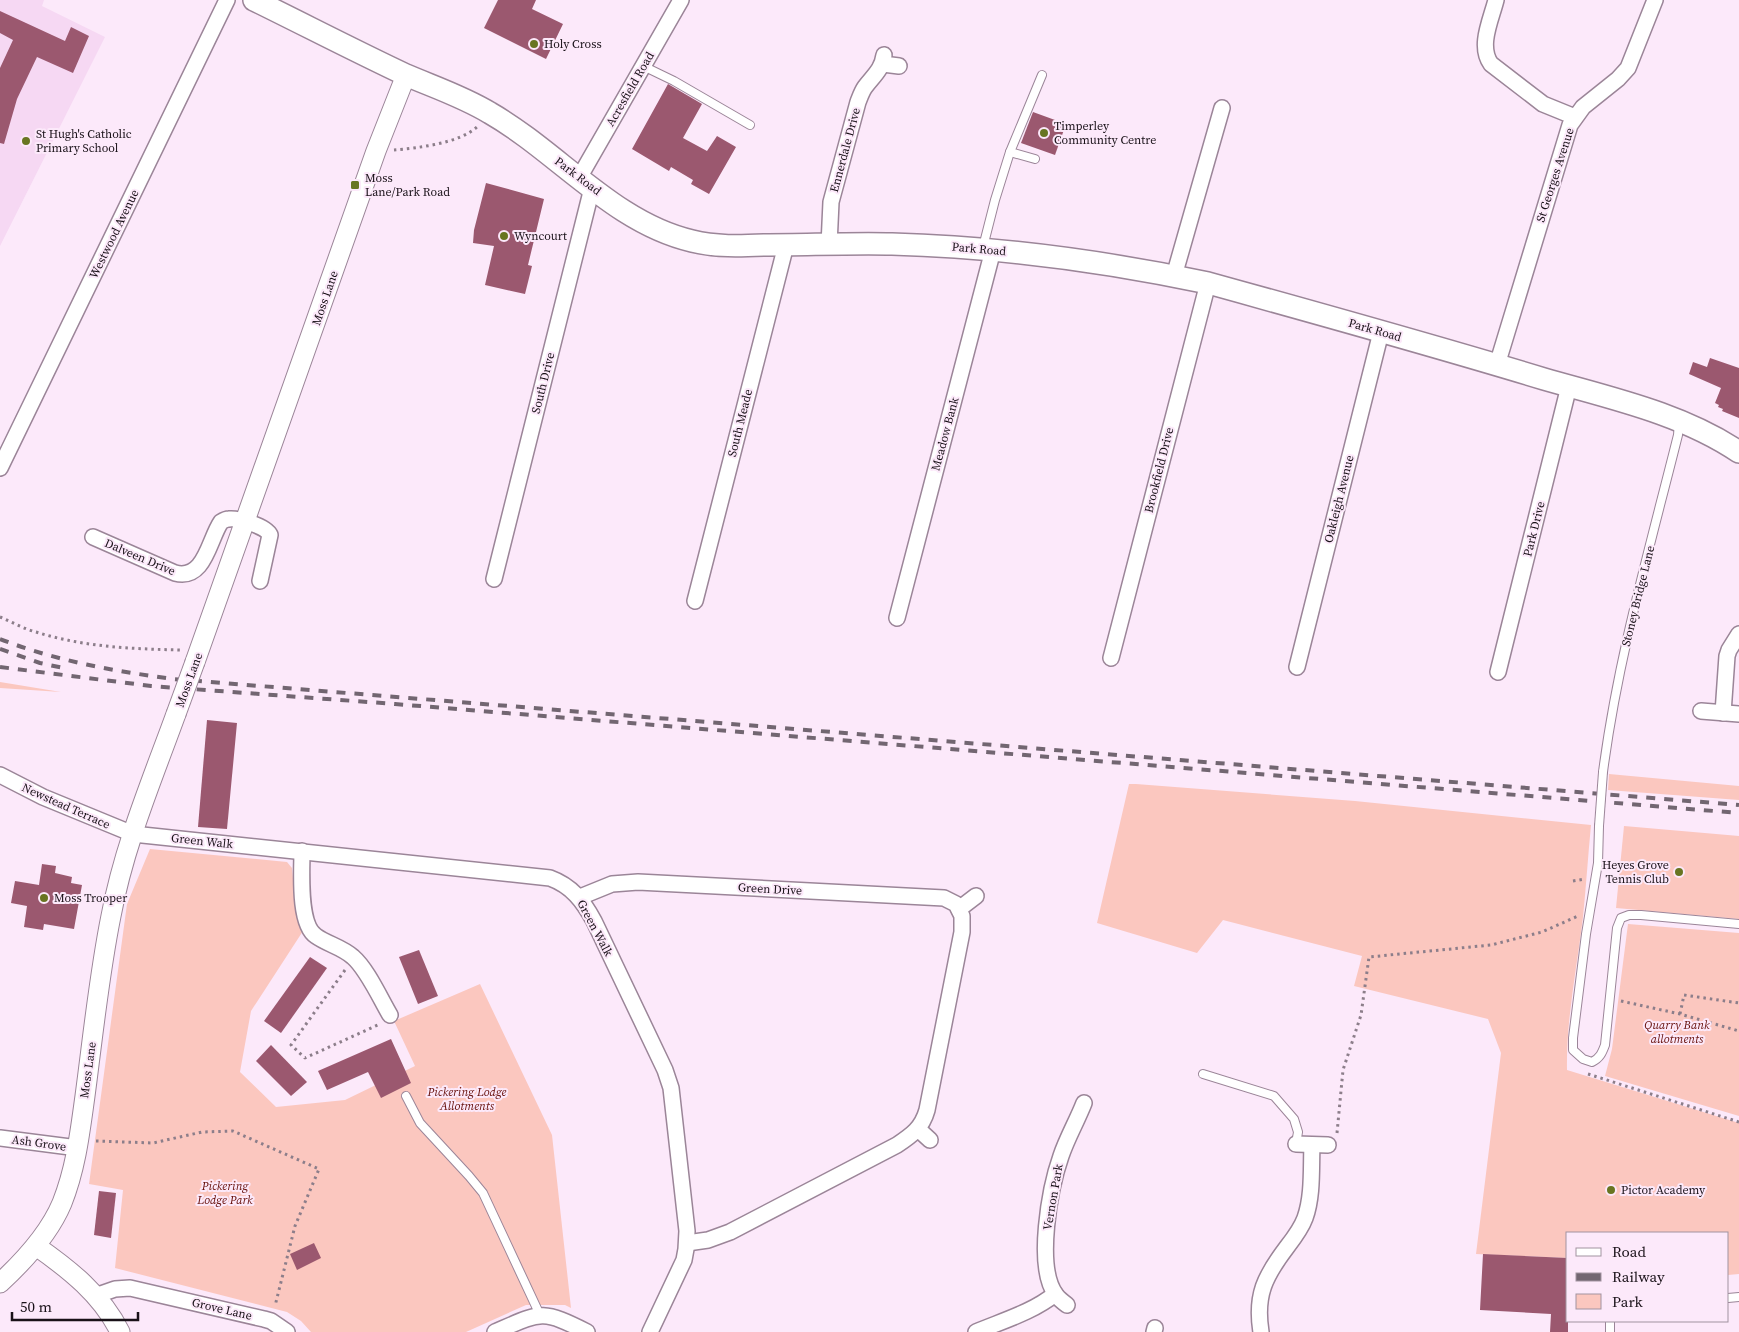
<svg xmlns="http://www.w3.org/2000/svg" width="1739" height="1332" font-family="'Source Serif 4',serif">
  <style>
    .built { fill: #f6d8f3 }
    .green { fill: #fbc7bf }
    .building { fill: #9b586f }
    .lines { fill: none; stroke-linecap: round; stroke-linejoin: round }
    .service-casing { stroke: #9b8598; stroke-width: 10 }
    .minor-casing { stroke: #9b8598; stroke-width: 18 }
    .tertiary-casing { stroke: #9b8598; stroke-width: 21 }
    .secondary-casing { stroke: #9b8598; stroke-width: 24 }
    .path { stroke: #8c7e8a; stroke-width: 3; stroke-dasharray: 2.5 4; stroke-linecap: butt }
    .service { stroke: #fff; stroke-width: 8 }
    .minor { stroke: #fff; stroke-width: 15 }
    .tertiary { stroke: #fff; stroke-width: 19 }
    .secondary { stroke: #fff; stroke-width: 21 }
    .rail { stroke: #726671; stroke-width: 4; stroke-dasharray: 9 9; stroke-linecap: butt }
    .service-bridge-casing { stroke: #9b8598; stroke-width: 10; stroke-linecap: butt }
    .tertiary-bridge-casing { stroke: #9b8598; stroke-width: 21; stroke-linecap: butt }
    .service-bridge { stroke: #fff; stroke-width: 8 }
    .tertiary-bridge { stroke: #fff; stroke-width: 19 }
    .poi-dot { fill: #687521; stroke: #fce9fa; stroke-width: 2 }
    .labels { text-anchor: middle; stroke-width: 4; stroke-linejoin: round; paint-order: stroke }
    .poi-label { font-size: 12px; fill: #191118; stroke: #fce9fa; text-anchor: start }
    .street-label { font-size: 12px; fill: #191118; stroke: #fce9fa }
    .park-label { font-size: 12px; font-style: italic; fill: #650d08; stroke: #fce9fa }
  </style>
  <rect width="100%" height="100%" fill="#fce9fa"/>
  <polygon class="built" points="0,0 44,0 42,6 105,37 0,246"/>
  <g class="green">
    <polygon points="0,682 61,692 0,688"/>
    <polygon points="1609,774 1739,786 1739,800 1608,790"/>
    <path d="M 1129,784 L 1136,784 L 1355,801 L 1591,825 C 1588,856 1586,887 1583,917 C 1577,968 1566,1019 1567,1070 L 1739,1123 L 1739,1274 L 1728,1275 L 1728,1233 L 1568,1233 L 1568,1258 L 1476,1254 L 1501,1053 L 1488,1019 L 1354,986 L 1362,956 L 1223,920 L 1197,953 L 1097,923 Z"/>
    <polygon points="1624,826 1739,836 1739,919 1616,908"/>
    <polygon points="150,849 287,862 292,868 296,910 303,931 251,1011 240,1072 276,1107 345,1100 415,1066 394,1021 480,984 552,1135 571,1308 565,1305 526,1305 466,1332 311,1332 301,1321 287,1312 115,1268 123,1190 89,1184 127,904"/>
    <polygon points="1628,924 1739,933 1739,1116 1605,1076 1612,1049"/>
  </g>
  <g class="building">
    <polygon points="498,0 536,0 532,9 563,24 546,59 484,28"/>
    <polygon points="0,11 65,41 71,27 89,36 73,73 37,57 17,99 4,144 0,143 0,68 13,40 0,33"/>
    <polygon points="668,84 702,104 683,138 707,151 717,136 736,147 709,194 691,184 693,180 671,167 669,171 632,149"/>
    <polygon points="1033,112 1066,124 1055,155 1021,143"/>
    <polygon points="486,183 544,199 528,265 532,266 525,294 485,285 494,246 473,243 474,230"/>
    <polygon points="1710,358 1739,368 1739,418 1722,411 1723,409 1718,407 1719,405 1715,403 1721,388 1689,374 1693,362 1707,367"/>
    <polygon points="207,720 237,723 227,829 198,827"/>
    <polygon points="42,864 56,866 55,873 72,877 71,883 82,885 74,929 44,924 43,930 24,927 27,906 11,903 15,881 39,885"/>
    <polygon points="419,950 438,996 418,1004 399,957"/>
    <polygon points="310,957 327,968 281,1033 264,1021"/>
    <polygon points="391,1039 411,1083 381,1098 368,1072 327,1090 318,1071"/>
    <polygon points="271,1045 307,1082 291,1096 256,1061"/>
    <polygon points="99,1191 116,1193 111,1238 94,1235"/>
    <polygon points="314,1243 321,1258 297,1270 290,1254"/>
    <polygon points="1483,1254 1568,1258 1568,1332 1550,1332 1551,1314 1480,1310"/>
  </g>
  <g class="lines">
    <defs>
      <g id="service">
        <polyline points="643,66 674,81 750,125"/>
        <polyline points="1010,152 1035,159"/>
        <polyline points="983,247 995,200 1010,152 1042,75"/>
        <path d="M 1603,772 C 1618,657 1650,547 1678,435 L 1679,422"/>
        <path d="M 1599,826 L 1598,863 L 1586,934 L 1573,1038 L 1573,1050 L 1583,1059 L 1592,1062 C 1600,1058 1602,1053 1605,1045 L 1617,928 L 1621,918 L 1629,915 L 1641,915 L 1739,924"/>
        <polyline points="1203,1074 1274,1096 1294,1119 1298,1132 1296,1144"/>
        <polyline points="406,1096 420,1123 469,1176 483,1193 540,1315"/>
        <polyline points="1728,1298 1739,1297"/>
        <polyline points="1610,1321 1610,1332"/>
      </g>
      <g id="minor">
        <path d="M 1496,0 C 1491,20 1478,46 1491,64 L 1543,104 L 1575,117"/>
        <polyline points="883,64 899,66"/>
        <polyline points="579,178 681,0"/>
        <path d="M 829,245 L 831,202 L 858,102 C 860,97 862,91 865,87 C 873,76 882,70 884,55"/>
        <polyline points="1174,276 1222,108"/>
        <polyline points="1497,365 1570,125 1583,107 1618,79 1628,68 1655,0"/>
        <polyline points="0,468 227,0"/>
        <path d="M 93,537 L 175,573 C 205,581 209,539 221,522 C 224,520 226,519 229,519 C 238,518 266,526 270,535 L 260,581"/>
        <polyline points="494,579 592,188"/>
        <polyline points="695,601 786,245"/>
        <polyline points="897,618 993,250"/>
        <polyline points="1111,658 1208,283"/>
        <polyline points="1297,667 1381,332"/>
        <polyline points="1498,672 1569,386"/>
        <polyline points="1701,711 1739,714"/>
        <polyline points="1723,713 1727,656 1729,650 1739,634"/>
        <path d="M 0,775 L 43,797 L 133,834 L 550,878 C 572,886 583,901 594,921 L 665,1070 L 671,1088 L 687,1231 L 686,1249 L 684,1260 L 650,1332"/>
        <path d="M 302,851 C 302,871 298,924 316,936 C 327,944 342,947 353,957 C 367,969 380,998 390,1015"/>
        <path d="M 580,897 L 612,884 L 638,882 L 944,898 L 956,904 L 962,916 L 962,932 L 927,1110 C 922,1128 912,1135 897,1145 L 730,1232 L 708,1240 L 687,1243"/>
        <polyline points="959,909 976,896"/>
        <polyline points="918,1129 930,1140"/>
        <polyline points="0,1138 78,1148"/>
        <polyline points="1296,1144 1328,1145"/>
        <polyline points="95,1296 115,1289 130,1288 264,1319 271,1321 287,1332"/>
        <path d="M 1067,1305 C 1063,1302 1059,1299 1056,1295 C 1035,1267 1050,1187 1061,1156 C 1067,1138 1077,1121 1084,1103"/>
        <path d="M 495,1332 C 541,1312 541,1309 587,1332"/>
        <path d="M 976,1332 C 1002,1321 1033,1312 1055,1294"/>
        <polyline points="1154,1332 1155,1328"/>
        <path d="M 1261,1332 C 1255,1295 1265,1276 1287,1247 C 1294,1238 1301,1229 1305,1218 C 1313,1196 1311,1168 1312,1145"/>
      </g>
      <g id="tertiary">
        <polyline points="195,662 376,151 406,75"/>
        <path d="M 36,1246 C 69,1269 102,1295 120,1332"/>
        <path d="M 0,1283 C 25,1260 49,1234 62,1203 C 76,1168 80,1132 85,1096 C 93,1036 99,975 111,916 C 124,846 152,780 176,714"/>
      </g>
      <path id="secondary" d="M 254,0 C 305,25 355,51 406,75 C 434,87 464,97 490,113 C 558,152 614,223 692,241 C 716,247 740,246 764,245 C 807,245 849,243 892,244 C 998,247 1104,261 1208,283 C 1320,314 1432,345 1544,379 C 1610,398 1681,413 1739,452"/>
    </defs>
    <use href="#service" class="service-casing"/>
    <use href="#minor" class="minor-casing"/>
    <use href="#tertiary" class="tertiary-casing"/>
    <use href="#secondary" class="secondary-casing"/>
    <g class="path">
      <path d="M 394,150 C 418,148 461,143 478,126"/>
      <path d="M 0,617 C 12,622 24,629 36,632 C 83,647 133,649 182,650"/>
      <polyline points="1573,881 1585,879"/>
      <polyline points="345,970 291,1045 305,1058 380,1024"/>
      <polyline points="1621,1001 1680,1014 1739,1031"/>
      <polyline points="1680,1014 1684,995 1739,1003"/>
      <polyline points="1588,1074 1739,1122"/>
      <polyline points="1337,1133 1343,1070 1361,1015 1369,957 1491,945 1542,932 1578,916"/>
      <polyline points="96,1141 153,1143 202,1132 233,1131 319,1169 295,1226 275,1306"/>
    </g>
    <use href="#service" class="service"/>
    <use href="#minor" class="minor"/>
    <use href="#tertiary" class="tertiary"/>
    <use href="#secondary" class="secondary"/>
    <g class="rail">
      <path d="M 0,639 C 56,661 114,671 173,679 L 1739,805"/>
      <polyline points="0,649 40,663 68,669"/>
      <polyline points="0,667 151,686 395,704 1739,813"/>
    </g>
    <defs>
      <polyline id="service-bridge" points="1599,826 1603,772"/>
      <polyline id="tertiary-bridge" points="176,714 195,662"/>
    </defs>
    <use href="#service-bridge" class="service-bridge-casing"/>
    <use href="#tertiary-bridge" class="tertiary-bridge-casing"/>
    <use href="#service-bridge" class="service-bridge"/>
    <use href="#tertiary-bridge" class="tertiary-bridge"/>
  </g>
  <g class="poi-dot">
    <circle cx="534" cy="44" r="5"/>
    <circle cx="1044" cy="133" r="5"/>
    <circle cx="26" cy="141" r="5"/>
    <rect x="350" y="180" width="10" height="10" rx="2.5"/>
    <circle cx="504" cy="236" r="5"/>
    <circle cx="1679" cy="872" r="5"/>
    <circle cx="44" cy="898" r="5"/>
    <circle cx="1611" cy="1190" r="5"/>
  </g>
  <g class="labels">
    <g class="poi-label">
      <text x="544" y="48">Holy Cross</text>
      <text x="1054" y="130">Timperley<tspan x="1054" dy="14">Community Centre</tspan></text>
      <text x="36" y="138">St Hugh's Catholic<tspan x="36" dy="14">Primary School</tspan></text>
      <text x="365" y="182">Moss<tspan x="365" dy="14">Lane/Park Road</tspan></text>
      <text x="514" y="240">Wyncourt</text>
      <text x="1669" y="869" text-anchor="end">Heyes Grove<tspan x="1669" dy="14">Tennis Club</tspan></text>
      <text x="54" y="902">Moss Trooper</text>
      <text x="1621" y="1194">Pictor Academy</text>
    </g>
    <g class="street-label">
      <text transform="translate(630 89) rotate(-60)" y="4">Acresfield Road</text>
      <text transform="translate(845 150) rotate(-75)" y="4">Ennerdale Drive</text>
      <text transform="translate(1555 175) rotate(-72)" y="4">St Georges Avenue</text>
      <text transform="translate(578 176) rotate(37)" y="4">Park Road</text>
      <text transform="translate(114 234) rotate(-64)" y="4">Westwood Avenue</text>
      <text transform="translate(979 249) rotate(5)" y="4">Park Road</text>
      <text transform="translate(325 298) rotate(-71)" y="4">Moss Lane</text>
      <text transform="translate(1375 330) rotate(16)" y="4">Park Road</text>
      <text transform="translate(543 383) rotate(-76)" y="4">South Drive</text>
      <text transform="translate(740 423) rotate(-76)" y="4">South Meade</text>
      <text transform="translate(945 434) rotate(-75)" y="4">Meadow Bank</text>
      <text transform="translate(1159 470) rotate(-76)" y="4">Brookfield Drive</text>
      <text transform="translate(1339 499) rotate(-76)" y="4">Oakleigh Avenue</text>
      <text transform="translate(1534 529) rotate(-76)" y="4">Park Drive</text>
      <text transform="translate(140 557) rotate(23)" y="4">Dalveen Drive</text>
      <text transform="translate(1638 596) rotate(-76)" y="4">Stoney Bridge Lane</text>
      <text transform="translate(189 680) rotate(-70)" y="4">Moss Lane</text>
      <text transform="translate(66 806) rotate(24)" y="4">Newstead Terrace</text>
      <text transform="translate(202 841) rotate(6)" y="4">Green Walk</text>
      <text transform="translate(770 889) rotate(3)" y="4">Green Drive</text>
      <text transform="translate(595 928) rotate(62)" y="4">Green Walk</text>
      <text transform="translate(88 1070) rotate(-82)" y="4">Moss Lane</text>
      <text transform="translate(39 1143) rotate(8)" y="4">Ash Grove</text>
      <text transform="translate(1053 1197) rotate(-80)" y="4">Vernon Park</text>
      <text transform="translate(222 1309) rotate(13)" y="4">Grove Lane</text>
    </g>
    <g class="park-label">
      <text x="1677" y="1029">Quarry Bank<tspan x="1677" dy="14">allotments</tspan></text>
      <text x="467" y="1096">Pickering Lodge<tspan x="467" dy="14">Allotments</tspan></text>
      <text x="225" y="1190">Pickering<tspan x="225" dy="14">Lodge Park</tspan></text>
    </g>
  </g>
  <rect x="1566" y="1232" width="162" height="90" fill="#fce9fa" stroke="#a193a0"/>
  <rect x="1576" y="1248" width="25" height="8" fill="#ffffff" stroke="#a193a0"/>
  <text x="1612" y="1257" font-size="15" fill="#191118">Road</text>
  <rect x="1576" y="1273" width="25" height="8" fill="#726671" stroke="#a193a0"/>
  <text x="1612" y="1282" font-size="15" fill="#191118">Railway</text>
  <rect x="1576" y="1294" width="25" height="15" fill="#fbc7bf" stroke="#a193a0"/>
  <text x="1612" y="1307" font-size="15" fill="#191118">Park</text>
  <path d="M12 1312v8h126v-8" fill="none" stroke="#191118" stroke-width="2.5"/>
  <text x="20" y="1312" font-size="15" fill="#191118" stroke="#fce9fa" stroke-width="4" paint-order="stroke">50 m</text>
</svg>
